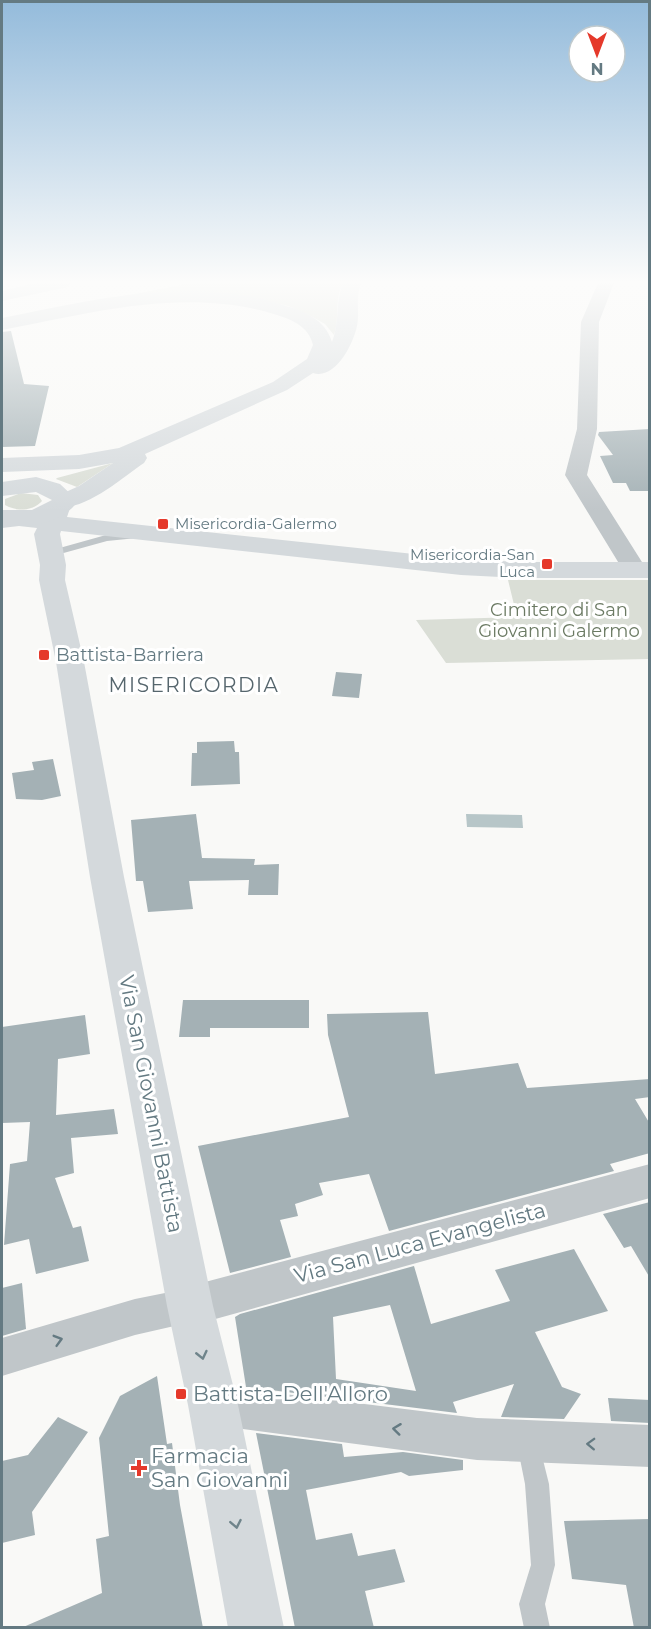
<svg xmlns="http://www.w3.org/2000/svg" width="651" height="1629" font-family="Montserrat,sans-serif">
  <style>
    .green { fill: #daded6 }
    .water { fill: #b7c6c8 }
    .building { fill: #a4b1b5; fill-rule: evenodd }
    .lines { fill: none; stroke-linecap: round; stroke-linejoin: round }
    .service { fill: #c0c6c9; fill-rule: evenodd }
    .minor { fill: #c0c6c9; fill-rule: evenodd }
    .tertiary { fill: #c0c6c9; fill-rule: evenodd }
    .secondary { fill: #d4d9dc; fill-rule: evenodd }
    .primary { fill: #d4d9dc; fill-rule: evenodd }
    .motorway { fill: #d4d9dc; fill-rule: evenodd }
    .oneway { stroke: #647a82 }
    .oneway2 { stroke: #6f848b }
    .poi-dot { fill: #e5392b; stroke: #fff; stroke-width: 2 }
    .labels { text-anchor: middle; stroke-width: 6; stroke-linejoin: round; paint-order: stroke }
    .far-poi-label { font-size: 15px; fill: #647a82; stroke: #fff; text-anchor: start }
    .park-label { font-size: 18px; fill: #6b7a63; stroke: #fff }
    .poi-label { font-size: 18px; fill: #647a82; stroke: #fff; text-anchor: start }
    .neighbourhood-label { font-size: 20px; letter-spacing: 1.5px; fill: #56666d; stroke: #fff }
    .near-street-label { font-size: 21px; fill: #647a82; stroke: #fff }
    .near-poi-label { font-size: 21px; fill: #647a82; stroke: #fff; text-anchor: start }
  </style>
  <rect width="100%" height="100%" fill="#f9f9f7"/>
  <g class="green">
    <path d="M 191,283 L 343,283 C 334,299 340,318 334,335 L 325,324 L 309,315 L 288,306 L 258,299 L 120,299 L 2,320 Z"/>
    <polygon points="113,463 77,487 56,479 57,478"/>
    <path d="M 21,493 L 38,495 L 42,501 C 33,511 17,512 5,505 L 5,499 Z"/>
    <polygon points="508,580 649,580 649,659 446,663 416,620 517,617"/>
  </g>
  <polygon class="water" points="466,814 522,815 523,828 467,827"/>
  <g class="building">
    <polygon points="11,331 24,384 49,386 35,446 2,447 2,332"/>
    <polygon points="650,429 650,491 630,491 626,483 613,483 600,456 613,455 598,435 599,432"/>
    <polygon points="336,672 362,674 359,698 332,696"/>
    <polygon points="234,741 235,752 239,752 240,784 191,786 192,753 197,753 197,742"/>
    <polygon points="53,759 61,796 42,800 16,799 12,773 34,770 32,762"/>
    <polygon points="196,814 202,858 255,859 254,865 279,864 278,895 248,895 249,880 189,881 193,909 148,912 143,881 136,881 131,820"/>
    <polygon points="183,1000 309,1000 309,1028 210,1028 210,1037 179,1037"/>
    <polygon points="428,1012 435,1074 518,1063 527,1088 650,1079 650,1097 635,1099 650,1124 650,1153 610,1164 614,1171 389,1231 369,1174 319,1183 323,1195 295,1204 298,1216 280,1220 291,1257 230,1273 198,1146 349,1117 328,1035 327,1014"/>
    <polygon points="85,1015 90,1054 58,1059 56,1115 114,1109 118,1134 71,1138 74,1173 55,1178 73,1228 81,1226 89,1261 36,1274 29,1239 4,1245 10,1164 27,1161 30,1122 2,1123 2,1027"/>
    <polygon points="650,1202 650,1278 631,1246 624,1248 603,1214"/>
    <path d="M 574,1249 L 608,1311 L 535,1332 L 562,1387 L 581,1394 L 564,1419 L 501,1417 L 514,1384 L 453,1402 L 457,1413 L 246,1387 L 235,1317 L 240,1314 L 414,1266 L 431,1324 L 510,1301 L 495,1270 ZM 390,1305 L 416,1391 L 336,1379 L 333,1317 Z"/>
    <polygon points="22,1283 26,1329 2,1336 2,1288"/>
    <polygon points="157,1376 167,1444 172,1443 180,1505 203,1628 21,1628 102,1593 96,1539 109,1536 99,1438 120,1396"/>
    <polygon points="608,1398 650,1400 650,1423 611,1421"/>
    <polygon points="58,1417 88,1432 32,1512 35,1535 2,1543 2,1461 28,1455"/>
    <polygon points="256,1433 342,1444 344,1457 403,1452 463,1460 463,1470 409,1476 401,1472 306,1490 316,1540 352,1533 358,1556 395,1549 405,1582 365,1591 374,1628 295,1628"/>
    <polygon points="650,1519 650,1628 634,1628 626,1585 572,1579 564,1521"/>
  </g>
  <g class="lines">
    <g class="service">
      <polygon points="133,533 137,534 137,538 107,541 60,554 54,551 56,549 106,535"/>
      <polygon points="529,1433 537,1436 549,1484 555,1565 545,1604 550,1628 524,1628 519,1604 531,1565 525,1484 517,1444 521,1436"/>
    </g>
    <g class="minor">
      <polygon points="598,283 614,283 599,322 597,429 587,475 647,570 643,575 635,577 627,575 623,570 565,475 577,429 581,322"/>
      <polygon points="190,1288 205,1293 211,1306 205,1319 135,1335 2,1376 2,1338 135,1299"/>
      <polygon points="213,1385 477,1418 650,1425 650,1467 477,1460 213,1425 197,1419 190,1405 197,1391"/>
    </g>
    <polygon class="tertiary" points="650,1164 650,1198 190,1326 173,1320 167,1306 173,1292 190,1286"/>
    <polygon class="secondary" points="58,501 67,503 70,508 67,517 461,559 522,562 650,562 650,578 522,578 461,575 61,531 60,534 66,565 65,580 84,662 124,877 213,1306 238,1405 284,1628 228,1628 188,1405 167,1306 90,877 56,662 39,580 40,565 34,534 37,528 19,526 2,528 2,514 19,512 43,514 49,503"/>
    <path class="primary" d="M 36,477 L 60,484 L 78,501 C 62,524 27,529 2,524 L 2,510 L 32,510 L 52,500 L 36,492 L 2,496 L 2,482 Z"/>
    <g class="motorway">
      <polygon points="35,283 71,283 68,287 2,301 2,291"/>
      <path d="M 343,283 L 361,283 C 355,298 360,311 357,326 C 353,345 335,380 313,373 L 287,390 L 145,454 L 147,458 L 144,463 C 123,477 83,513 57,506 L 54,501 L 57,496 L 79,486 L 113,463 L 79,469 L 2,472 L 2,458 L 79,455 L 119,448 L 273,382 L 307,359 L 313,345 C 309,327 293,320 277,315 C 187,286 91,313 2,330 L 2,318 C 93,300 191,275 283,305 C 304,311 325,319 332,342 C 340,322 335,302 343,283 Z"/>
    </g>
  </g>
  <defs><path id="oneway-chevron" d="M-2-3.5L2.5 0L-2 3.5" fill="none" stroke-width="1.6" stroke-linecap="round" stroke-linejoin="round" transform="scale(1.5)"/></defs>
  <g class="oneway">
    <use href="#oneway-chevron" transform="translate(58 1340) rotate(-16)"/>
    <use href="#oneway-chevron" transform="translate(397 1429) rotate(-173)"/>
    <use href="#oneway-chevron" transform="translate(591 1444) rotate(-178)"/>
  </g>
  <g class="oneway2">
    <use href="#oneway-chevron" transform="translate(202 1355) rotate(77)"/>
    <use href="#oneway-chevron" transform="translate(236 1524) rotate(79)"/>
  </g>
  <linearGradient id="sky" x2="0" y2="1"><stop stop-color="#94bbdb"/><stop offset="0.55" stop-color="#fcfcfb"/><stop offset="1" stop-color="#fcfcfb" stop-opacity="0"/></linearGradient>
  <rect width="651" height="512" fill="url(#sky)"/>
  <g class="poi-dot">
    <rect x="157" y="518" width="12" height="12" rx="3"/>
    <rect x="541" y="558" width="12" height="12" rx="3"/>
    <rect x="38" y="649" width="12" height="12" rx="3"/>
    <rect x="175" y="1388" width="12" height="12" rx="3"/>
    <path d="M136 1459h6v6h6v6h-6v6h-6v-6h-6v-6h6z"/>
  </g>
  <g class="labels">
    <g class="far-poi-label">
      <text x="175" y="529">Misericordia-Galermo</text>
      <text x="535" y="560" text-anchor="end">Misericordia-San<tspan x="535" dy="17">Luca</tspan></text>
    </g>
    <g class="park-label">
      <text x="559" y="616">Cimitero di San<tspan x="559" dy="21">Giovanni Galermo</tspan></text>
    </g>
    <g class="poi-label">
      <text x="56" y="661">Battista-Barriera</text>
    </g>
    <g class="neighbourhood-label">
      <text x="194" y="692">MISERICORDIA</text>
    </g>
    <g class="near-street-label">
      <text transform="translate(151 1104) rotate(79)" y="7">Via San Giovanni Battista</text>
      <text transform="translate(420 1243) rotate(-15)" y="7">Via San Luca Evangelista</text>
    </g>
    <g class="near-poi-label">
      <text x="193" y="1401">Battista-Dell'Alloro</text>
      <text x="151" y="1463">Farmacia<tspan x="151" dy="24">San Giovanni</tspan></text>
    </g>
  </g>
  <rect width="651" height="1629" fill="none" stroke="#647a82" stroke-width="6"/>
  <g transform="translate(597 54) rotate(180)"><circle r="28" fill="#ffffff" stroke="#c1cacd" stroke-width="1.5"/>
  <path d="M0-4.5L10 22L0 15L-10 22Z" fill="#e5392b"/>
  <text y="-9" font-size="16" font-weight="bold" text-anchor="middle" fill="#647a82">N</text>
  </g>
</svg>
